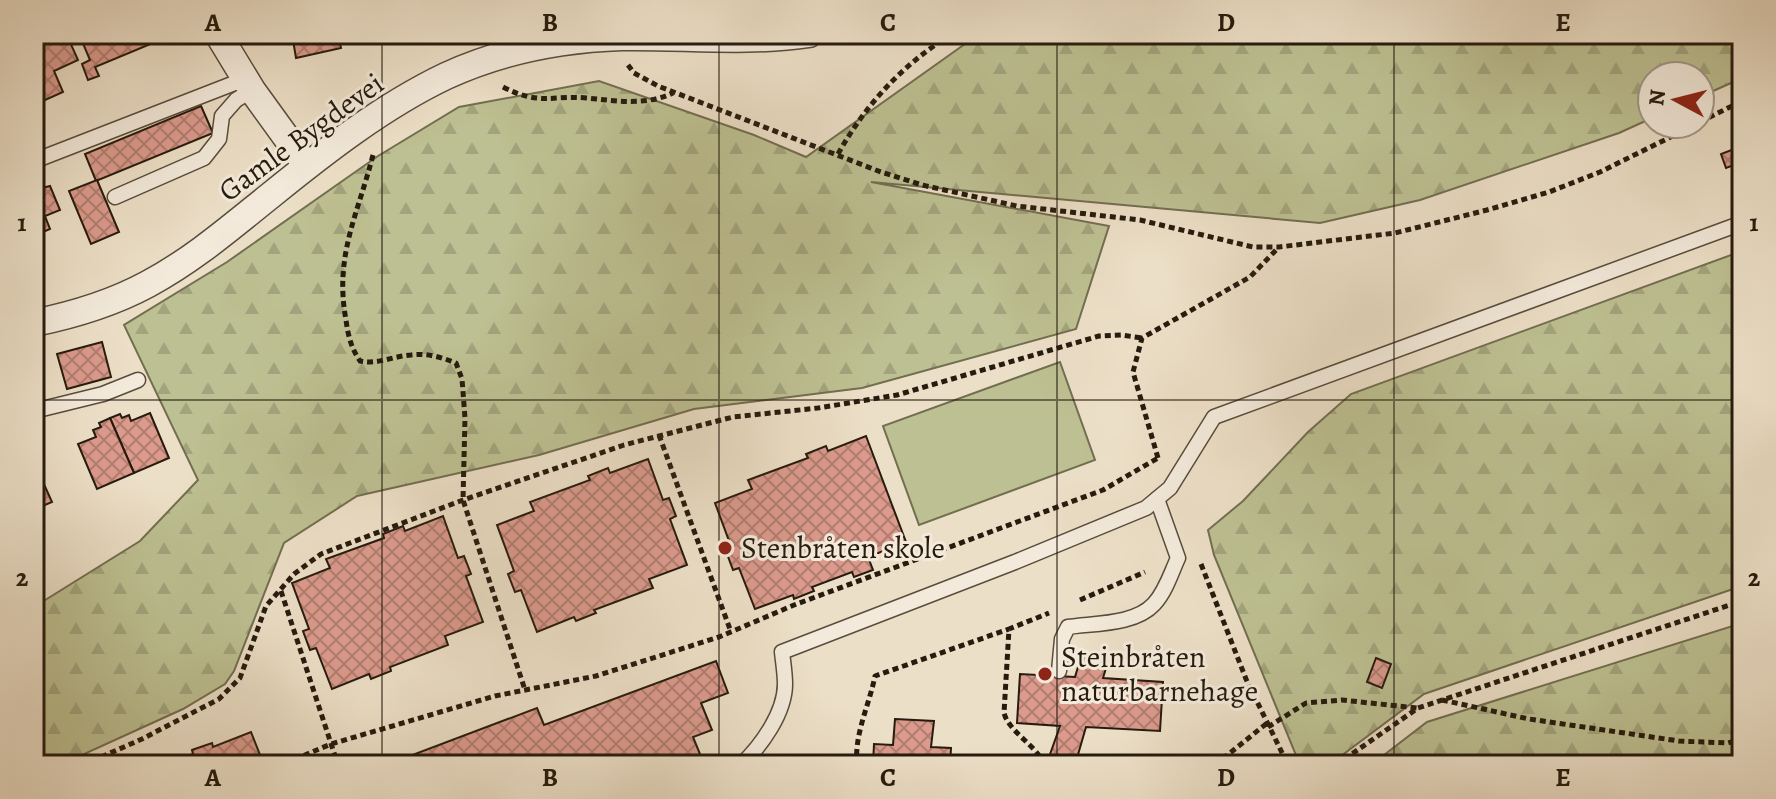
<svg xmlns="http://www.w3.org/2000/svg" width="1776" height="799" font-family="Alegreya,serif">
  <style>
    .green { fill: #bdc092; stroke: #726e50; stroke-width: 2 }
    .forest { fill: url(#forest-firs); stroke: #726e50; stroke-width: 2 }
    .building { fill: url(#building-cross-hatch); stroke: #261b0e; stroke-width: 2 }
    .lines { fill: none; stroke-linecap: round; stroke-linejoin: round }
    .service-casing { stroke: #584c3c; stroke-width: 17 }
    .minor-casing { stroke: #584c3c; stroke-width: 29 }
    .path { stroke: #261b0e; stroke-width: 5; stroke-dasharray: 6 4; stroke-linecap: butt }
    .service { stroke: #f3eadb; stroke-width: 14 }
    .minor { stroke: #f3eadb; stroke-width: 26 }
    .grid { fill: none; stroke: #261b0e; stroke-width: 2; stroke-opacity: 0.55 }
    .poi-dot { fill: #8f2418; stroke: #f3eadb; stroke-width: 3 }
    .labels { text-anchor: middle; stroke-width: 6; stroke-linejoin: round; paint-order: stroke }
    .street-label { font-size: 30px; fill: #261b0e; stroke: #f3eadb }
    .poi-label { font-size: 30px; fill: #261b0e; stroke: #f3eadb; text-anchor: start }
    .neatline { fill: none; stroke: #261b0e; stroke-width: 3 }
    .grid-label { font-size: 26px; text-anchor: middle; font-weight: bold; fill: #261b0e }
  </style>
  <defs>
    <pattern id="forest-firs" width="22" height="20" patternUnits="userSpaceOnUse" patternTransform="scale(2)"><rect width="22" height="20" fill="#bdc092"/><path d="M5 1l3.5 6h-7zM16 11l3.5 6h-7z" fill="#a2a47d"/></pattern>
    <pattern id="building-cross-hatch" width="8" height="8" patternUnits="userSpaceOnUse" patternTransform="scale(2)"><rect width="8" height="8" fill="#db9a8c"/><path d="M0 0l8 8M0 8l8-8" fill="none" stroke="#b17d71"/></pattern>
  </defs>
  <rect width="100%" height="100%" fill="#ecdfc7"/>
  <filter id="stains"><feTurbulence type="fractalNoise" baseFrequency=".0025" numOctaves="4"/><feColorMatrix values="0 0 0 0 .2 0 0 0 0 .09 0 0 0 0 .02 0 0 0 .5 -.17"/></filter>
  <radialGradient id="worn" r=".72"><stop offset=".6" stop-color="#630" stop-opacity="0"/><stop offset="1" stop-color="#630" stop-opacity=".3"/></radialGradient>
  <polygon class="green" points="1060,362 1095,460 919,525 883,426"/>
  <g class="forest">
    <polygon points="979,34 1520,34 1524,42 1580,34 1742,34 1742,78 1700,97 1700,76 1652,76 1652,118 1619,133 1420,200 1320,223 871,182 1109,226 1076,329 862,388 694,409 539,455 357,496 284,543 234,671 225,684 183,709 60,765 34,765 34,607 140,541 198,480 124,325 227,262 378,156 459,107 599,81 754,135 806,157"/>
    <polygon points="1742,251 1742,586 1424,694 1329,765 1300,765 1214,555 1208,530 1243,501 1308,432 1351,394"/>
    <polygon points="1742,623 1742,765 1371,765 1427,722"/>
  </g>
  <g class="building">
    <polygon points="34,34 76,34 77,36 69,40 78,60 54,71 63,92 43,101 34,80"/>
    <polygon points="79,34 149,34 153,43 95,67 99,76 88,80 82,64 90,60"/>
    <polygon points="292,34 338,34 341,48 296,58"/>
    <polygon points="201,106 213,133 96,181 85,154"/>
    <polygon points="1742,146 1742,162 1726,168 1721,154"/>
    <polygon points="97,180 119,232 91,244 69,191"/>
    <polygon points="50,186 60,210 45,216 50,229 34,236 34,190"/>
    <polygon points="102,342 111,377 67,389 57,354"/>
    <polygon points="34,357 43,395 34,397"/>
    <polygon points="150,413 169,458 134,473 110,418 120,414 122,418 129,415 131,421"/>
    <polygon points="110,418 134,473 97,489 78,444 96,437 93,430 101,427 99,423"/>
    <polygon points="866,436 906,542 868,557 873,570 854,577 852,572 812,587 814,591 794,599 793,595 755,609 739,568 733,570 726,551 732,549 715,503 752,489 748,480 808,458 806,454 826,446 828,451"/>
    <polygon points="648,459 663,500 669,498 676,516 670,519 687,565 649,579 653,588 594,610 596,613 576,621 574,617 537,632 521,590 515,592 508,574 514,571 497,525 534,511 530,502 590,480 588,476 608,468 610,473"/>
    <polygon points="38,471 52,502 38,508 34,498 34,473"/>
    <polygon points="443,516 458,558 464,556 471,574 466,576 483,622 445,636 448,645 390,667 391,671 371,679 369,674 332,689 316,648 310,650 303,631 309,629 292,583 330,568 326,559 384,538 383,534 403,526 405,531"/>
    <polygon points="1081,657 1107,665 1103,678 1163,682 1160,731 1086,727 1075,765 1064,765 1048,760 1060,726 1017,723 1020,674 1075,677"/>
    <polygon points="1376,658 1391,664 1382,688 1367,682"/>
    <polygon points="716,661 728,693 701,703 712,730 693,737 702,759 687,765 386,765 537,708 544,725"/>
    <polygon points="895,719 934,721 931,747 951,748 950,765 873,765 874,744 893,745"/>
    <polygon points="251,732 264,765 164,765 193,754 192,750 212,743 213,747"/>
  </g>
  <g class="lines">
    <defs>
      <g id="service">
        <polyline points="34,161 245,79"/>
        <polyline points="115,197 204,158 219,139 222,116 236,100 252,90"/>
        <polyline points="34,411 103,394 138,380"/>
        <path d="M 1059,671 L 1062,639 L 1068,627 C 1094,623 1135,625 1154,604 C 1166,591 1171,573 1178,558 L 1157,499"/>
        <path d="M 741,765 C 761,746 785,713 785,684 C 785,673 783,662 782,652 L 1015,562 L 1146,508 L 1170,488 L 1214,417 L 1742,223"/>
      </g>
      <g id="minor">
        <polyline points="218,34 252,90 307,166"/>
        <path d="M 34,323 C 73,315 113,303 148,284 C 193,260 231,227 271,195 C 324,152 383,106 446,76 C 500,51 563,39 622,37 C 684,36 748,43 809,34"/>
      </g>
    </defs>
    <use href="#service" class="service-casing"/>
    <use href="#minor" class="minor-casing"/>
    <g class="path">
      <polyline points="628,65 634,73 658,86 881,172 922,185 1017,206 1140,220 1253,247 1279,247 1395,233 1487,210 1549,192 1600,172 1697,124"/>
      <path d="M 503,87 C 540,106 551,95 587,98 C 617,101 645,106 673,93"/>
      <polyline points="1700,122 1742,101"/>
      <path d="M 838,154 C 866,104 903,64 952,34"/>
      <path d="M 373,155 C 358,214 334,256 346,320 C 348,335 351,348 360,361 C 377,365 393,356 411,355 C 427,353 441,357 456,363 L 462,379 L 465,418 L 463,500 L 525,690"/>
      <polyline points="659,435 731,632"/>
      <polyline points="1158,458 1133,372 1142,338 1250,277 1278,248"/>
      <polyline points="1201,564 1246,679 1288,765"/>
      <polyline points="281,591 338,765"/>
      <polyline points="1080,600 1145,572"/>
      <polyline points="1442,700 1529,719 1679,741 1728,743 1742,739"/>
      <polyline points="1268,727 1306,703 1342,700 1417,708"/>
      <polyline points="1285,757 1342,760"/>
      <polyline points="83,765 142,739 219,699 240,678 266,606 294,574 321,554 463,500 624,445 733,417 818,408 897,395 1099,336 1121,335 1142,338"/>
      <polyline points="300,765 305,755 331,744 495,696 596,676 719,637 794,605 1103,490 1158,458"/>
      <path d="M 857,765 C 854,734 869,706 875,676 L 1009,629"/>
      <path d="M 1045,765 C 1035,744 1009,732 1004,713 L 1009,629 L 1049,613"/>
      <polyline points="1215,765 1266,724"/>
      <polyline points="1336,765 1418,708 1742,601"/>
    </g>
    <use href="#service" class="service"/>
    <use href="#minor" class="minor"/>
  </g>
  <path class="grid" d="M 382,34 L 382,765M 719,34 L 719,765M 1057,34 L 1057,765M 1394,34 L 1394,765M 34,400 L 1742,400"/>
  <g class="poi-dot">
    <circle cx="725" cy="548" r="8"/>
    <circle cx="1045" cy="674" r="8"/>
  </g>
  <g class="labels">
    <g class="street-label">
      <text transform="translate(301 137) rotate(-36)" y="10">Gamle Bygdevei</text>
    </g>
    <g class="poi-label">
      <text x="741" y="558">Stenbråten skole</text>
      <text x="1061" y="667">Steinbråten<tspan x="1061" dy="34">naturbarnehage</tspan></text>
    </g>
  </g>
  <rect width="1776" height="799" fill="none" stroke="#ecdfc7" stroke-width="88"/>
  <g transform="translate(1676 100) rotate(277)"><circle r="38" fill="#f3eadb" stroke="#a19789" stroke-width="2"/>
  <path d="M0-6L14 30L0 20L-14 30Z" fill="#8f2418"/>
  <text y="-12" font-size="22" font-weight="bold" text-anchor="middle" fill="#261b0e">N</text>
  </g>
  <rect x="44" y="44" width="1688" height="711" class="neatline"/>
  <g class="grid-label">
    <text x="213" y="31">A</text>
    <text x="550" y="31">B</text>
    <text x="888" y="31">C</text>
    <text x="1226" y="31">D</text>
    <text x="1563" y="31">E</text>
    <text x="22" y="231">1</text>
    <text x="1754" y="231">1</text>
    <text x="22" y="586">2</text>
    <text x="1754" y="586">2</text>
    <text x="213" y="786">A</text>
    <text x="550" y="786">B</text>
    <text x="888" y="786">C</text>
    <text x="1226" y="786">D</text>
    <text x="1563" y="786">E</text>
  </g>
  <rect width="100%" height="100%" filter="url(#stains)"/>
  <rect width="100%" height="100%" fill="url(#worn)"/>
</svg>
